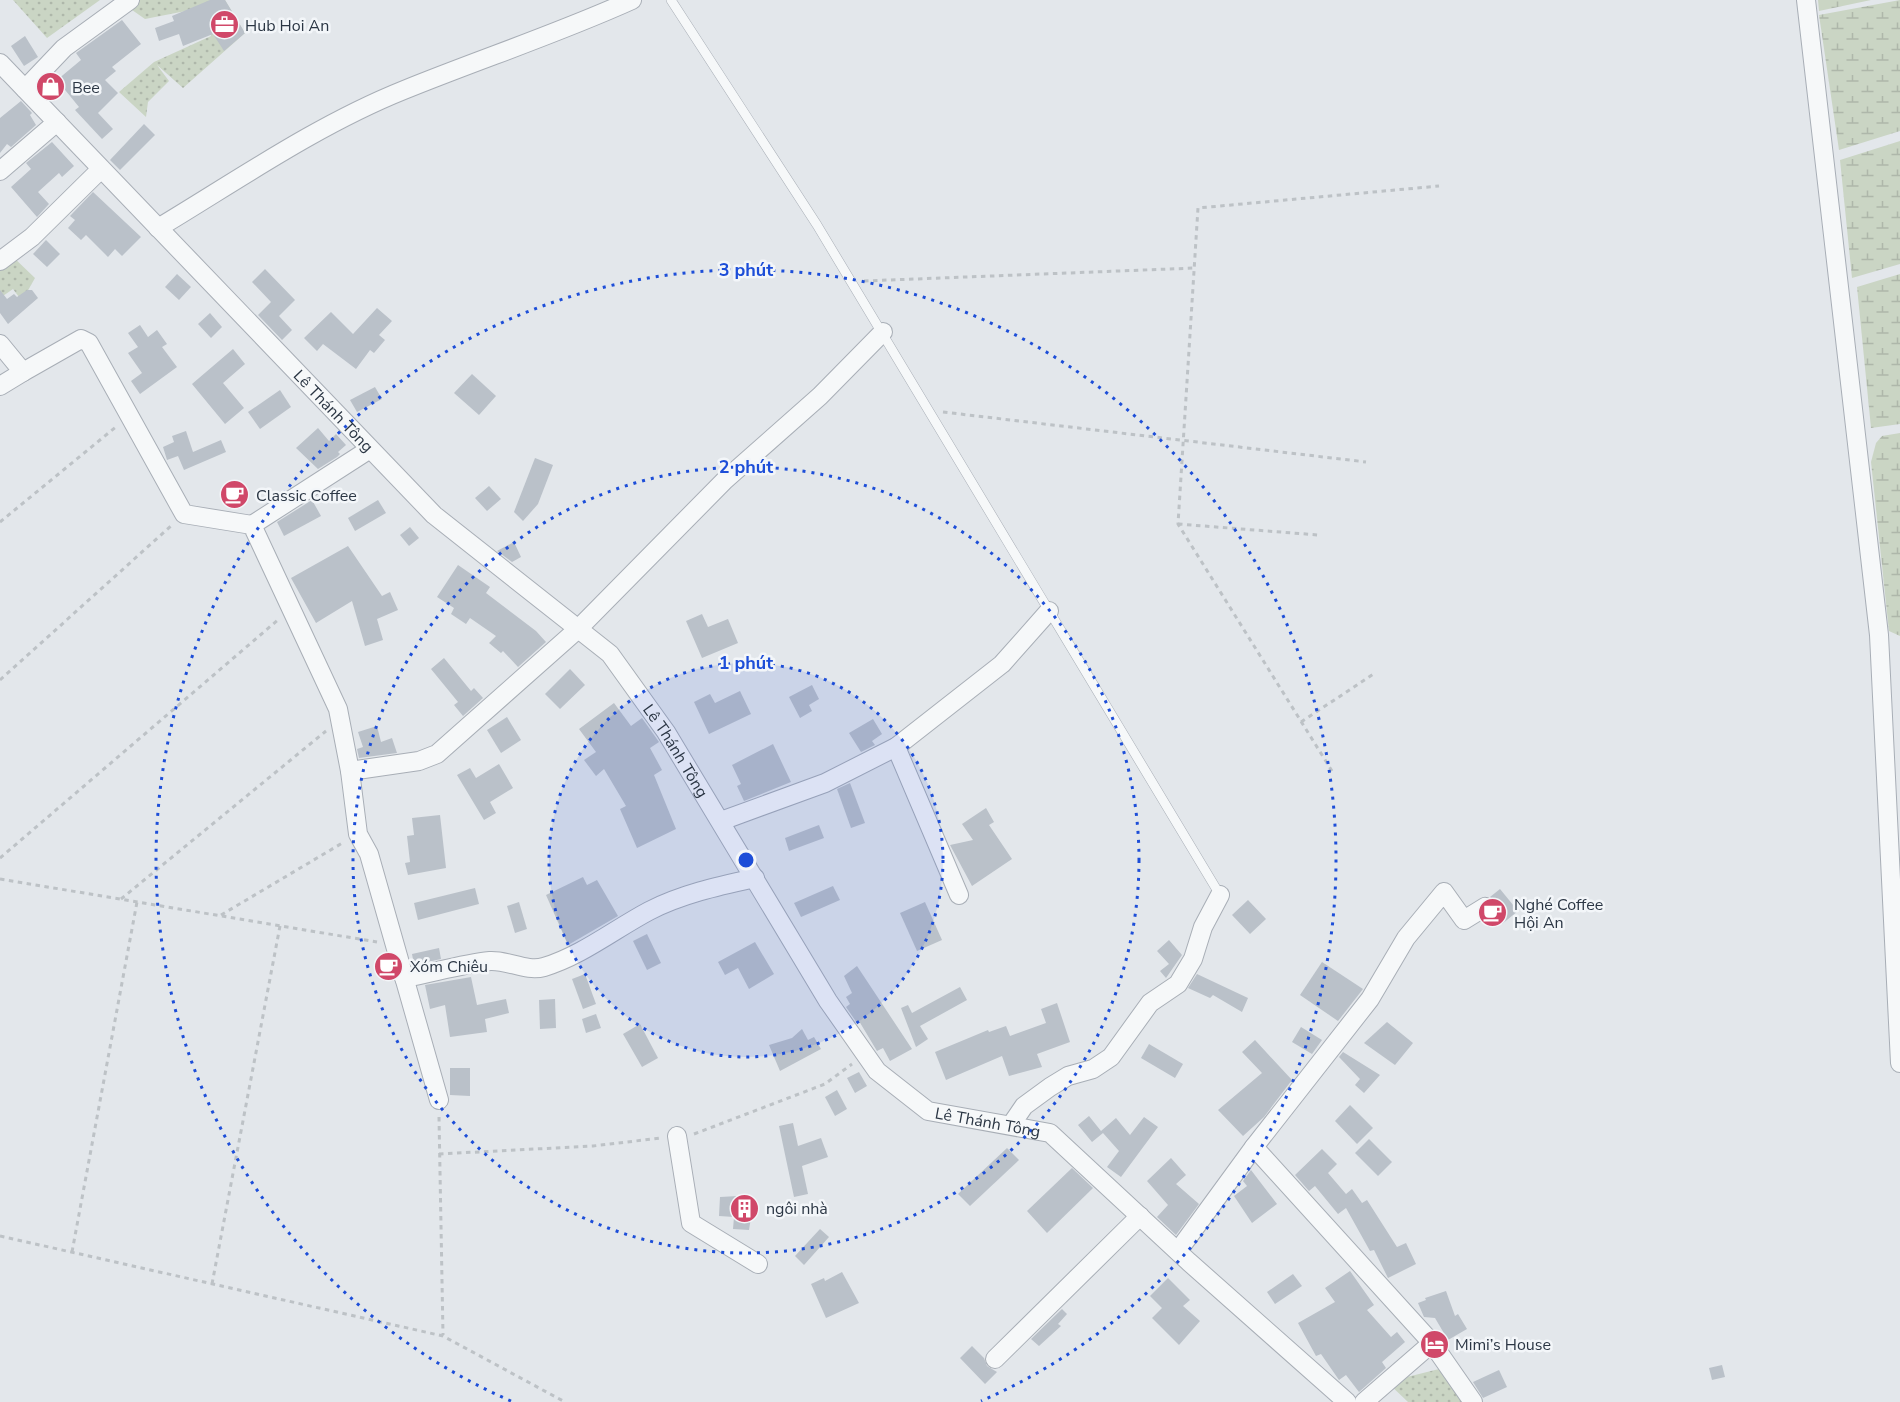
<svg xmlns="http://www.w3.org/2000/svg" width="1900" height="1402" font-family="'Nunito Sans',sans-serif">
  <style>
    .grass { fill: url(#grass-dots) }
    .wetland { fill: url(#wetland-marsh) }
    .building { fill: #bac1c9 }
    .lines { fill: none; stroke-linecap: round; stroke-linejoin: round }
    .lane-casing { stroke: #a8aeb6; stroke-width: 10 }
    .street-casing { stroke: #a8aeb6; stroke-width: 20 }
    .path { stroke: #bdc2c6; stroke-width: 3; stroke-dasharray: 4.5 4.5; stroke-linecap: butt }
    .lane { stroke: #f6f8f9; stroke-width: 9 }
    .street { stroke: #f6f8f9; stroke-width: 18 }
    .ring { fill: none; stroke: #1d4ed8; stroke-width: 3; stroke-dasharray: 3 6 }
    .labels { text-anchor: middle; stroke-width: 5; stroke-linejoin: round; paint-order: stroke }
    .poi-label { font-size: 16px; fill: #2b3644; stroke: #f3f6f9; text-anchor: start }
    .street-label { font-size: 16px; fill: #2b3644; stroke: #f3f6f9 }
    .centre { fill: #1d4ed8; stroke: #f3f6f9; stroke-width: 3 }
    .ring-label { font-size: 18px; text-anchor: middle; font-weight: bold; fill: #1d4ed8; stroke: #f3f6f9; stroke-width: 5; stroke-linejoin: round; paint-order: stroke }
  </style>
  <defs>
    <pattern id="grass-dots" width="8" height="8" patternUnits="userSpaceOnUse" patternTransform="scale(1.5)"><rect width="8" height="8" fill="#cad5c4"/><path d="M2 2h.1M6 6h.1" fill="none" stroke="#aeb7aa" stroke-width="1.8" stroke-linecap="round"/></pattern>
    <pattern id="wetland-marsh" width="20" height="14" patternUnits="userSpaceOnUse" patternTransform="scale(1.5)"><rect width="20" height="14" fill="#cad5c4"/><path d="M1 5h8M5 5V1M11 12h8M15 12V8" fill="none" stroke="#aeb7aa"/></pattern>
  </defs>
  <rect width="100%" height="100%" fill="#e3e7eb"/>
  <g class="grass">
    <polygon points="13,0 100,0 47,38"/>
    <polygon points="128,0 225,0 245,33 183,88 157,65 169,81 148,102 146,117 119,92 154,62 211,36 201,8 145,19 122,3"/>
    <polygon points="10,254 35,278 22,301 13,289 0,298 0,259"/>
    <polygon points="1439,1369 1462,1402 1408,1402 1387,1382"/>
  </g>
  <g class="wetland">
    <polygon points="1818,0 1871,0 1819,11"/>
    <polygon points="1900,0 1900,131 1839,150 1819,15"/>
    <polygon points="1900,141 1900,264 1852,278 1840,160"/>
    <polygon points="1900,274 1900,424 1871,428 1857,287"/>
    <polygon points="1900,433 1900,636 1889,631 1871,462 1876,443 1882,436"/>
  </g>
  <g class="building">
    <polygon points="210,0 225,0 245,33 224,51 213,34 183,46 179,34 159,41 155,28 174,21 172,16"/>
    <polygon points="122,20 141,44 112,67 116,71 105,80 118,93 98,113 113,129 102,139 75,110 79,107 57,80 81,60 76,53"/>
    <polygon points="25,36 38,57 24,66 11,46"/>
    <polygon points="21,101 32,113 30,115 36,125 11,147 7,144 0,153 0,118"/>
    <polygon points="144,124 155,135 120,170 110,160"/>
    <polygon points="52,142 74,166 62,177 59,173 38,192 49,204 37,217 11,187 31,169 26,163"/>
    <polygon points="93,192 141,237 122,256 115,249 108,257 86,235 81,240 68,228 75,220 70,216"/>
    <polygon points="46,240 60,254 47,267 33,254"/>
    <polygon points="265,269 295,300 279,316 292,330 282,340 258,315 271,302 252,282"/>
    <polygon points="177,274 191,287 179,300 165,287"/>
    <polygon points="0,290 7,299 14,294 17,297 27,290 32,290 38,298 8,324 0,313"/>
    <polygon points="377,308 392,321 379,335 385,340 374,353 370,350 356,369 323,344 317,351 304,338 331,312 353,334"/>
    <polygon points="210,313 222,327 211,338 198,324"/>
    <polygon points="140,325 148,337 157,330 167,344 162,347 177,367 140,394 131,381 142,373 128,353 138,347 128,333"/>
    <polygon points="233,349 245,364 223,383 244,408 225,424 192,384"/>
    <polygon points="472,374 496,396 479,415 454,393"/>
    <polygon points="375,387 382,399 357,412 350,400"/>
    <polygon points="280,390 291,407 260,429 248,412"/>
    <polygon points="318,428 329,441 336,434 346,445 338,452 340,454 337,457 318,469 296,448"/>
    <polygon points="186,431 193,452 221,440 226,452 184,470 178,456 167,460 163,447 174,442 172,436"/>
    <polygon points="535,458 553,465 538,504 523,521 514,512"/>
    <polygon points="489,486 501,499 487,511 475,498"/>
    <polygon points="312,500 321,516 284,536 277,522"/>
    <polygon points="378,500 386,513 355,531 348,518"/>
    <polygon points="410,527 419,538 409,546 400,535"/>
    <polygon points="514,542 521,557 512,562 497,551"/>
    <polygon points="348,546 382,596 390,592 398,610 377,619 383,640 365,646 352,601 316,623 291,578"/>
    <polygon points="458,565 490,587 486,593 536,631 546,642 518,667 503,651 501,653 489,643 496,636 470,618 466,624 451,614 454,608 437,597"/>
    <polygon points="702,614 708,627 728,619 738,643 702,658 686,621"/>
    <polygon points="444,658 471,691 474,688 483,698 463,716 454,705 458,702 431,669"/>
    <polygon points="570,669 585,685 560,709 545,694"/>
    <polygon points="812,685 819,699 809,705 812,711 800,718 789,697"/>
    <polygon points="740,691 751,714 709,734 694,702 710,694 715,703"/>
    <polygon points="614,703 631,726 642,718 659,742 650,748 662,770 654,775 676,829 637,848 620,809 626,806 604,769 596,776 584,760 596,752 579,729"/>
    <polygon points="507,717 521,740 501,753 487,730"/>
    <polygon points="873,719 882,734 872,741 875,745 861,752 849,733"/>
    <polygon points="377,726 381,742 392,738 397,753 359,758 357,749 363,747 358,732"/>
    <polygon points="773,744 791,782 744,801 737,786 741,784 732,765"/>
    <polygon points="499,764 513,788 490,802 496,813 484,820 457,775 470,768 476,778"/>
    <polygon points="850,783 865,823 851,828 837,789"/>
    <polygon points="986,808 994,822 989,825 1012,859 972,886 950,845 973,840 962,824"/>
    <polygon points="440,815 446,868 408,875 405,863 410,862 407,836 414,835 412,818"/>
    <polygon points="819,825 824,838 789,851 785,838"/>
    <polygon points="583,877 587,885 597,880 618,916 568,945 546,895"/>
    <polygon points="833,886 840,900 801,917 794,903"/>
    <polygon points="475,888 479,904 418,920 414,903"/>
    <polygon points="1500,889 1518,911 1502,924 1505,910 1490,897"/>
    <polygon points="1248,900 1266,919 1250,934 1232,915"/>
    <polygon points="519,902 527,929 515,933 507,906"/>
    <polygon points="925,902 942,940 917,951 900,913"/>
    <polygon points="647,934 661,963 647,970 633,941"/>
    <polygon points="1169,940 1182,955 1166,978 1160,971 1169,964 1157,951"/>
    <polygon points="755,942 774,974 749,989 738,968 725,975 718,962"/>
    <polygon points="439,948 441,959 414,965 412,954"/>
    <polygon points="1322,962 1363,989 1338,1021 1300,995"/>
    <polygon points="857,966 912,1049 890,1061 883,1048 877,1051 859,1021 857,1023 846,1007 850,1004 846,997 852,993 844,976"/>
    <polygon points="585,974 596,1004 583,1009 572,979"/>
    <polygon points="1197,974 1248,998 1242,1012 1213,995 1210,998 1188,988"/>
    <polygon points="471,977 477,1005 506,999 509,1013 485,1019 487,1032 450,1037 445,1005 430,1009 425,985"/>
    <polygon points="960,987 967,1000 920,1026 928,1039 916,1047 901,1008 908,1005 912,1013"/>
    <polygon points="555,999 556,1028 540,1029 539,1000"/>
    <polygon points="1057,1003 1070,1042 1037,1054 1042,1067 1009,1076 1002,1056 946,1080 935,1052 988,1030 989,1032 1006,1026 1010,1036 1046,1023 1041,1009"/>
    <polygon points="596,1014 601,1028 586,1033 582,1019"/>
    <polygon points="1387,1022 1413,1043 1395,1065 1364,1043"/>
    <polygon points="640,1024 658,1058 642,1067 623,1034"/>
    <polygon points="1301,1027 1322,1040 1312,1054 1292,1042"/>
    <polygon points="802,1029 808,1040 814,1037 821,1049 780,1071 769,1045 792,1038"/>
    <polygon points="1255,1040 1292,1080 1264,1117 1243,1136 1218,1110 1262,1073 1242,1052"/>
    <polygon points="1149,1044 1183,1064 1175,1078 1141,1058"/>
    <polygon points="1343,1052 1380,1075 1364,1093 1355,1085 1360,1079 1339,1057"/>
    <polygon points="450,1068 470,1068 470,1096 450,1095"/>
    <polygon points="859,1072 867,1086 855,1093 847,1078"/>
    <polygon points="837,1090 847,1109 835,1116 825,1097"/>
    <polygon points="1350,1105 1373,1128 1357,1144 1335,1121"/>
    <polygon points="1089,1116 1101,1131 1116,1118 1130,1135 1144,1117 1158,1127 1121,1177 1107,1167 1119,1151 1103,1133 1092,1142 1078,1125"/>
    <polygon points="793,1123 798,1146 821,1138 828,1157 802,1166 808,1194 794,1197 779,1126"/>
    <polygon points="1369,1139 1392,1162 1378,1176 1355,1153"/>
    <polygon points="1007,1148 1019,1160 970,1206 958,1194"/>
    <polygon points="1322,1149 1337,1164 1328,1173 1346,1194 1352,1189 1362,1203 1367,1200 1397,1247 1406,1243 1416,1264 1388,1278 1374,1250 1370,1251 1346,1208 1338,1214 1315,1186 1309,1191 1295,1175"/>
    <polygon points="1171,1158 1186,1175 1176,1184 1199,1204 1176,1235 1157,1217 1168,1205 1147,1181"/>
    <polygon points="1072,1168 1093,1188 1047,1233 1027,1211"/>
    <polygon points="1251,1170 1277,1204 1252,1223 1234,1196 1247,1186 1243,1181"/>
    <polygon points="738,1196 754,1198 749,1230 733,1229 734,1217 719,1216 720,1197"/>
    <polygon points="820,1229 829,1237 804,1265 795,1256"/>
    <polygon points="1350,1271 1374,1305 1367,1310 1391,1337 1397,1332 1405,1342 1382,1362 1386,1368 1359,1392 1346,1375 1339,1380 1321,1354 1316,1356 1298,1323 1335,1302 1325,1288"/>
    <polygon points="842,1272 859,1303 826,1318 811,1284 824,1278 825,1281"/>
    <polygon points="1293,1274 1302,1286 1275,1304 1267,1292"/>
    <polygon points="1168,1278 1190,1300 1183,1306 1200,1321 1179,1345 1152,1318 1162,1308 1150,1296"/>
    <polygon points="1446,1291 1455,1316 1458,1314 1467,1329 1448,1340 1435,1318 1424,1317 1418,1303 1426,1300 1425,1298"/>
    <polygon points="1062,1309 1067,1314 1058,1324 1061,1326 1039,1346 1031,1339"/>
    <polygon points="972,1346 984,1358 987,1366 997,1372 985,1384 960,1358"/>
    <polygon points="1722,1365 1725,1377 1712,1380 1709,1368"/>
    <polygon points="1499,1370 1507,1387 1483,1398 1473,1382"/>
  </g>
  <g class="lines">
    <defs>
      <polyline id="lane" points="671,0 817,225 1220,895"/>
      <g id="street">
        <polyline points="1806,0 1879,635 1900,1063"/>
        <path id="s1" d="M 0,63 L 434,515 L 610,654 L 666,732 L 828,1001 L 877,1071 L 928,1111 L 1050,1133 L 1189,1262 L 1347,1402"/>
        <polyline points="25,89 64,48 130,0"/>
        <polyline points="0,171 57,122"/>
        <path d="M 158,228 C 238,180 317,125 404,90 C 480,59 557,34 632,0"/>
        <polyline points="0,261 32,237 101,169"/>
        <polyline points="0,344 23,372 81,339 89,343 184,514 252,525 338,709 350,771 358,834 369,854 439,1100"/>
        <polyline points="0,386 23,372"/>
        <polyline points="252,525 370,449"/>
        <polyline points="896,747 959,895"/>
        <polyline points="350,771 419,761 437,754 578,629 725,480 820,396 883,332"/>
        <polyline points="721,821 825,783 896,747 1002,664 1049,611"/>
        <path d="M 404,978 C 432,973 462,964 490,961 C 509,960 526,972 544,967 C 581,956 615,929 649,911 C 682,894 719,886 755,878"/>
        <polyline points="1011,1125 1024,1106 1050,1087 1068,1076 1093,1069 1111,1057 1150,1003 1178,984 1193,959 1203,927 1220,895"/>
        <polyline points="677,1136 691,1223 758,1264"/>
        <polyline points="1254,1147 1432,1343 1473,1402"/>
        <polyline points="1178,1251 1254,1147 1370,999 1406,938 1444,892 1464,920 1485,907 1495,914"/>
        <polyline points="995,1359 1140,1216"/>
        <polyline points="1364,1402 1432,1343"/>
      </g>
    </defs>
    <use href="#lane" class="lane-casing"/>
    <use href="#street" class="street-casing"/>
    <g class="path">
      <polyline points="864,281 1195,268"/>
      <polyline points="943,412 1366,462"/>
      <polyline points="0,522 117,426"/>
      <polyline points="1178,524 1318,535"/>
      <polyline points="0,680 172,525"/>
      <polyline points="1301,722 1375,673"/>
      <polyline points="1332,771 1178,524 1198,208 1439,186"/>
      <polyline points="0,858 279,619"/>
      <polyline points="0,879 377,942"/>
      <polyline points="121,899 326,731"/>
      <polyline points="221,915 344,842"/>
      <polyline points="439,1117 443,1335"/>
      <polyline points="694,1134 825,1084 852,1064"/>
      <polyline points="439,1154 593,1146 661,1138"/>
      <polyline points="0,1236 443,1336 565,1402"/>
      <polyline points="72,1252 137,902"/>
      <polyline points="212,1284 280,926"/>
    </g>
    <use href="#lane" class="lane"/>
    <use href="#street" class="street"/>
  </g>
  <circle cx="746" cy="860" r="197" fill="#1d4ed8" fill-opacity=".12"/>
  <g class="ring">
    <circle cx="746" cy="860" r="197"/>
    <circle cx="746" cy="860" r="393"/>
    <path d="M511 1401A590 590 0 1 1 981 1401"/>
  </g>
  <defs>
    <symbol id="office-disc" viewBox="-11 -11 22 22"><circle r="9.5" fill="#d04869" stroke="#f3f6f9"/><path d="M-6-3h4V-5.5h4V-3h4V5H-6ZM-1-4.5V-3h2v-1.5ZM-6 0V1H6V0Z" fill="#fff"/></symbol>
    <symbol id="shop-disc" viewBox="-11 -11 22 22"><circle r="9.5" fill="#d04869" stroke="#f3f6f9"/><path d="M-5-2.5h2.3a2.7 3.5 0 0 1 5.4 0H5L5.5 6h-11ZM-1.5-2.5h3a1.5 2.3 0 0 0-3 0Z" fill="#fff"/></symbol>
    <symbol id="cafe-disc" viewBox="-11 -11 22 22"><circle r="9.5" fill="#d04869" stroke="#f3f6f9"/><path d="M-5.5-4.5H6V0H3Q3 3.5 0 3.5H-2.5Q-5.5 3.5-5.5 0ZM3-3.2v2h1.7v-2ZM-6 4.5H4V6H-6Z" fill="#fff"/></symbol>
    <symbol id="building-disc" viewBox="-11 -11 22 22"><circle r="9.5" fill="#d04869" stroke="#f3f6f9"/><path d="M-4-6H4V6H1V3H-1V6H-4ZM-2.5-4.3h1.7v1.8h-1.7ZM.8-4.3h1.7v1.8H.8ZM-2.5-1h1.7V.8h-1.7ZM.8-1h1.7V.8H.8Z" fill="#fff"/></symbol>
    <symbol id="hotel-disc" viewBox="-11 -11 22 22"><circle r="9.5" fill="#d04869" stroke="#f3f6f9"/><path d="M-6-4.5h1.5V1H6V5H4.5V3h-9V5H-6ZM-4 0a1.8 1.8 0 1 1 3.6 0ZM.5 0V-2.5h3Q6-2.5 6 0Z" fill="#fff"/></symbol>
  </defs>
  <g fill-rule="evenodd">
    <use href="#office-disc" x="208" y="8" width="33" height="33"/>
    <use href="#shop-disc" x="34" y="70" width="33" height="33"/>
    <use href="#cafe-disc" x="218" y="478" width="33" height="33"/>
    <use href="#cafe-disc" x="1476" y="896" width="33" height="33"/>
    <use href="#cafe-disc" x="372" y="950" width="33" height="33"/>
    <use href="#building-disc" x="728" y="1192" width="33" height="33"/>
    <use href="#hotel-disc" x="1418" y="1328" width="33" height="33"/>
  </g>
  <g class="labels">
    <g class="poi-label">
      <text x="245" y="31">Hub Hoi An</text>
      <text x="72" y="93">Bee</text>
      <text x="256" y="501">Classic Coffee</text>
      <text x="1514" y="910">Nghé Coffee<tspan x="1514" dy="18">Hội An</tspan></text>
      <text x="410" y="972">Xóm Chiêu</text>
      <text x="766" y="1214">ngôi nhà</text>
      <text x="1455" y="1350">Mimi’s House</text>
    </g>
    <g class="street-label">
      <text dy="6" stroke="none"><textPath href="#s1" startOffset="482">Lê Thánh Tông</textPath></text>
      <text dy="6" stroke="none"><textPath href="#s1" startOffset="968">Lê Thánh Tông</textPath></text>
      <text dy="6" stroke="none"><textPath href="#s1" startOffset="1472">Lê Thánh Tông</textPath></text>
    </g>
  </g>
  <circle cx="746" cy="860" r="9" class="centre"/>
  <g class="ring-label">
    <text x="746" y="276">3 phút</text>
    <text x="746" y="473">2 phút</text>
    <text x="746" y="669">1 phút</text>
  </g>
</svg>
